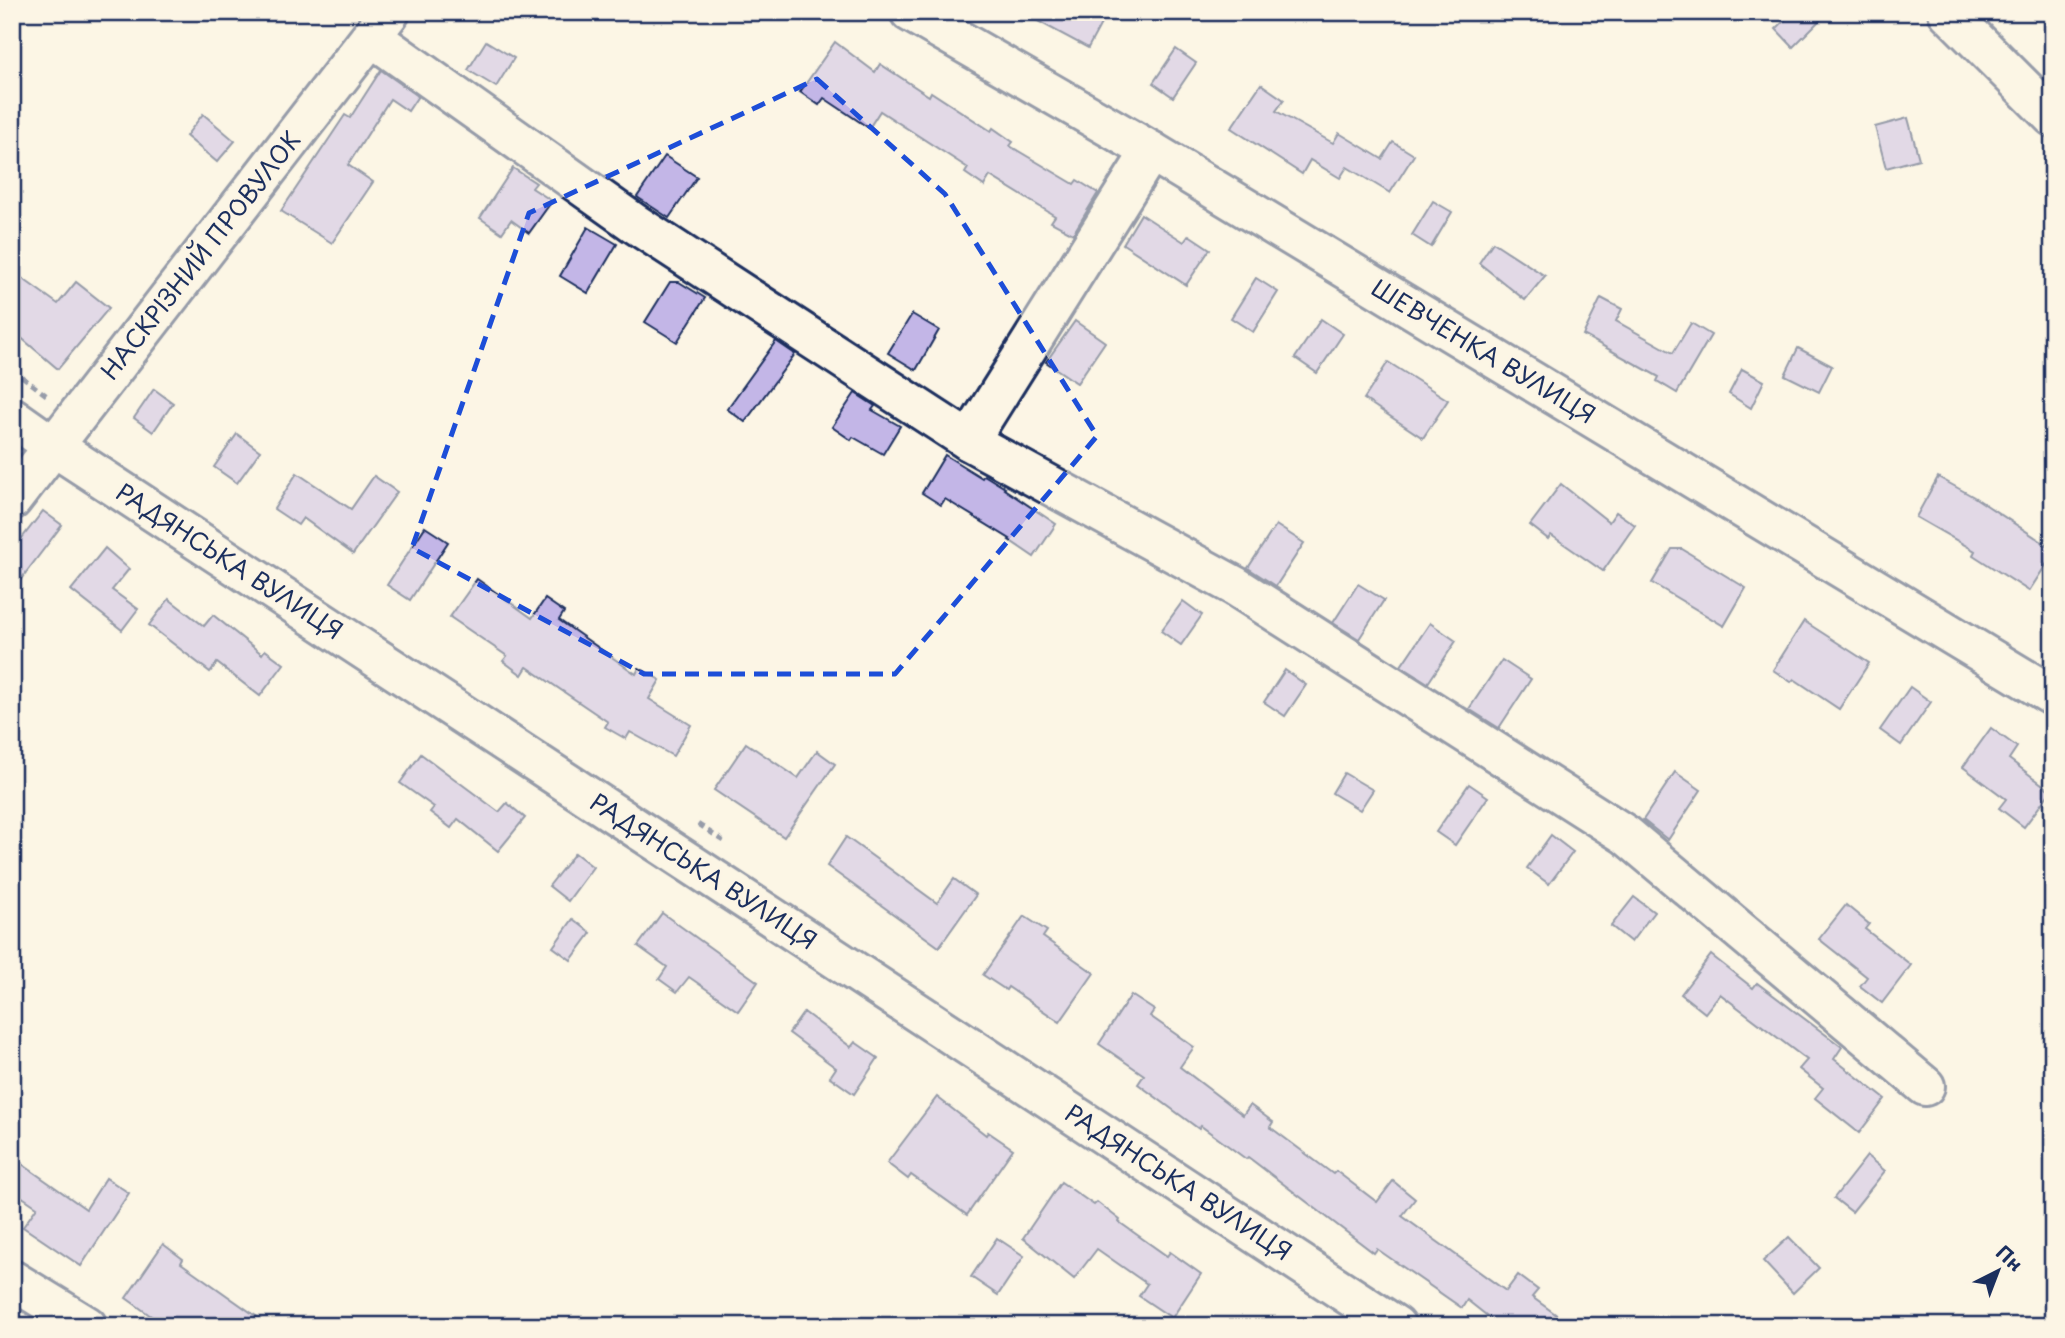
<svg xmlns="http://www.w3.org/2000/svg" width="2065" height="1338" font-family="'Playpen Sans',sans-serif">
  <style>
    .building { fill: #c3b6e7; stroke: #1b2f5e; stroke-width: 2 }
    .lines { fill: none; stroke-linecap: round; stroke-linejoin: round }
    .minor-casing { stroke: #1b2f5e; stroke-width: 44 }
    .path { stroke: #1b2f5e; stroke-width: 4.5; stroke-dasharray: 7 5; stroke-linecap: butt }
    .minor { stroke: #fcf5e5; stroke-width: 38 }
    .marked { fill: none; stroke: #1d4ed8; stroke-width: 5; stroke-dasharray: 14 9; stroke-linejoin: round }
    .labels { text-anchor: middle; stroke-width: 6; stroke-linejoin: round; paint-order: stroke }
    .street-label { font-size: 24px; fill: #1b2f5e; stroke: #fcf5e5 }
  </style>
  <rect width="100%" height="100%" fill="#fcf5e5"/>
  <filter id="ink" filterUnits="userSpaceOnUse"><feTurbulence type="fractalNoise" baseFrequency=".0143" numOctaves="2"/><feDisplacementMap in="SourceGraphic" scale="14" xChannelSelector="R" yChannelSelector="G"/><feConvolveMatrix kernelMatrix="1 2 1 2 8 2 1 2 1" color-interpolation-filters="sRGB"/></filter>
  <g filter="url(#ink)">
    <g class="building">
      <polygon points="1021,12 1088,12 1103,20 1088,48"/>
      <polygon points="1793,12 1828,12 1793,47 1776,29"/>
      <polygon points="486,41 514,58 496,87 468,70"/>
      <polygon points="835,42 875,72 880,64 929,96 931,92 991,131 993,128 1013,142 1010,146 1074,184 1077,180 1098,193 1073,234 1051,222 1055,216 990,176 984,186 965,173 968,168 880,111 869,128 824,98 819,105 800,92"/>
      <polygon points="1176,49 1196,63 1173,97 1153,83"/>
      <polygon points="381,70 418,96 408,111 390,99 348,165 373,182 332,243 281,211 345,115 350,118"/>
      <polygon points="1261,84 1284,100 1276,111 1333,143 1339,133 1382,159 1393,142 1414,155 1390,193 1347,167 1340,178 1310,160 1302,174 1231,128"/>
      <polygon points="203,114 235,141 217,162 186,136"/>
      <polygon points="1908,118 1919,159 1886,168 1875,127"/>
      <polygon points="665,156 697,177 669,218 637,197"/>
      <polygon points="513,168 536,183 532,188 552,201 529,233 511,220 502,233 480,218"/>
      <polygon points="1433,201 1452,212 1431,247 1412,235"/>
      <polygon points="1141,214 1184,242 1189,235 1210,249 1186,285 1123,244"/>
      <polygon points="588,227 617,244 588,293 560,276"/>
      <polygon points="1493,242 1545,276 1525,300 1479,263"/>
      <polygon points="12,271 58,304 76,282 109,308 58,369 12,330"/>
      <polygon points="1256,278 1278,292 1253,332 1231,318"/>
      <polygon points="670,282 679,282 705,298 677,342 645,322"/>
      <polygon points="1601,298 1622,309 1616,321 1673,353 1691,323 1711,335 1677,393 1657,381 1659,377 1583,335"/>
      <polygon points="912,314 939,330 916,370 888,353"/>
      <polygon points="1321,319 1343,334 1317,373 1295,358"/>
      <polygon points="1075,321 1105,342 1077,383 1046,362"/>
      <polygon points="776,341 795,354 745,422 727,409"/>
      <polygon points="1798,348 1832,366 1819,392 1785,375"/>
      <polygon points="1388,362 1448,400 1423,438 1364,399"/>
      <polygon points="1742,369 1764,381 1751,408 1729,394"/>
      <polygon points="154,389 173,403 153,432 134,418"/>
      <polygon points="855,393 875,406 872,410 900,426 883,454 853,437 851,440 832,427"/>
      <polygon points="237,434 260,451 237,483 214,467"/>
      <polygon points="945,455 982,478 984,475 1005,488 1004,489 1056,524 1034,557 1009,540 1010,539 945,499 941,505 922,493"/>
      <polygon points="297,473 351,509 374,476 397,492 353,554 303,518 298,525 274,509"/>
      <polygon points="1938,477 1974,497 2053,549 2053,554 2029,591 1973,555 1975,551 1916,517"/>
      <polygon points="1561,484 1609,522 1616,512 1635,525 1603,571 1551,535 1548,539 1530,525"/>
      <polygon points="43,511 62,525 12,591 12,551"/>
      <polygon points="1276,525 1304,543 1276,586 1248,568"/>
      <polygon points="425,527 448,542 410,600 387,585"/>
      <polygon points="105,548 129,569 112,590 138,609 122,630 71,590"/>
      <polygon points="1672,549 1682,549 1746,588 1724,626 1652,583"/>
      <polygon points="477,579 532,618 545,599 564,612 559,620 636,674 639,668 660,680 649,699 691,725 673,756 630,732 626,739 605,727 608,722 527,667 522,675 503,661 507,656 450,617"/>
      <polygon points="1358,584 1384,600 1359,639 1333,623"/>
      <polygon points="169,599 204,626 213,615 262,654 265,650 284,664 260,696 217,663 210,672 149,625"/>
      <polygon points="1183,601 1202,615 1181,645 1161,631"/>
      <polygon points="1804,621 1869,663 1839,709 1794,679 1791,682 1773,670"/>
      <polygon points="1430,623 1456,641 1428,683 1401,666"/>
      <polygon points="1502,660 1531,679 1499,728 1469,709"/>
      <polygon points="1285,670 1306,685 1285,716 1264,702"/>
      <polygon points="1910,687 1931,702 1901,745 1880,730"/>
      <polygon points="1991,728 2017,747 2009,759 2051,791 2024,827 1999,808 2006,799 1963,767"/>
      <polygon points="746,743 798,778 817,751 835,764 784,837 714,790"/>
      <polygon points="421,754 499,812 507,803 525,818 498,851 458,819 451,828 430,812 434,807 400,783"/>
      <polygon points="1675,772 1701,790 1668,840 1643,820"/>
      <polygon points="1344,773 1373,790 1360,810 1332,793"/>
      <polygon points="1469,784 1488,797 1455,845 1436,832"/>
      <polygon points="1551,835 1573,852 1549,884 1527,868"/>
      <polygon points="846,837 937,903 954,879 976,895 939,947 827,866"/>
      <polygon points="575,853 593,867 568,901 549,886"/>
      <polygon points="1634,897 1654,912 1631,942 1611,926"/>
      <polygon points="1846,905 1869,924 1865,929 1911,965 1882,1003 1860,986 1867,977 1819,939"/>
      <polygon points="662,913 758,982 738,1011 689,977 677,992 659,979 667,967 638,946"/>
      <polygon points="1024,916 1047,931 1043,937 1094,973 1060,1022 1008,987 1006,990 983,975"/>
      <polygon points="573,919 591,933 571,960 553,947"/>
      <polygon points="1711,955 1753,988 1757,983 1842,1047 1834,1059 1885,1099 1859,1133 1815,1098 1823,1088 1799,1069 1807,1060 1720,994 1705,1013 1681,994"/>
      <polygon points="1131,995 1154,1010 1150,1016 1194,1047 1180,1067 1243,1115 1250,1105 1273,1122 1270,1127 1333,1174 1336,1171 1377,1202 1393,1181 1415,1199 1402,1216 1506,1291 1518,1275 1538,1290 1532,1297 1572,1326 1500,1326 1467,1300 1462,1308 1377,1249 1374,1253 1248,1157 1246,1159 1201,1126 1199,1129 1138,1084 1144,1075 1099,1044"/>
      <polygon points="804,1012 851,1047 855,1042 878,1058 854,1094 830,1077 836,1068 789,1033"/>
      <polygon points="937,1097 986,1135 988,1132 1013,1149 967,1215 911,1175 908,1179 887,1163"/>
      <polygon points="1867,1156 1885,1171 1852,1212 1834,1198"/>
      <polygon points="12,1157 86,1209 106,1178 129,1193 81,1266 23,1227 37,1207 12,1190"/>
      <polygon points="1061,1182 1094,1205 1097,1202 1120,1220 1119,1222 1167,1256 1170,1252 1201,1274 1172,1318 1139,1296 1147,1284 1097,1249 1074,1279 1023,1238"/>
      <polygon points="1789,1237 1819,1268 1793,1293 1763,1261"/>
      <polygon points="997,1238 1024,1256 998,1295 971,1277"/>
      <polygon points="163,1244 183,1259 181,1263 270,1326 165,1326 126,1298"/>
    </g>
    <g class="lines">
      <defs>
        <g id="minor">
          <polyline points="910,12 1151,151 2053,696"/>
          <polyline points="1948,12 2053,117"/>
          <polyline points="372,37 634,223 969,441 1235,586 1626,835 1925,1086"/>
          <polyline points="12,417 53,446 1396,1326"/>
          <polyline points="969,441 1151,151"/>
          <polyline points="12,500 390,12"/>
          <polyline points="12,1280 87,1326"/>
        </g>
      </defs>
      <use href="#minor" class="minor-casing"/>
      <g class="path">
        <polyline points="12,369 50,398"/>
        <polyline points="698,824 722,840 719,844"/>
      </g>
      <use href="#minor" class="minor"/>
    </g>
  </g>
  <path d="M0 0H2065V1338H0ZM 817,79 L 945,194 L 1097,436 L 895,674 L 644,674 L 412,548 L 529,213 Z" fill="#fcf5e5" fill-opacity=".55" fill-rule="evenodd"/>
  <path class="marked" d="M 817,79 L 945,194 L 1097,436 L 895,674 L 644,674 L 412,548 L 529,213 Z"/>
  <g class="labels">
    <g class="street-label">
      <text transform="translate(201 256) rotate(-52)" y="8">НАСКРІЗНИЙ ПРОВУЛОК</text>
      <text transform="translate(1483 352) rotate(31)" y="8">ШЕВЧЕНКА ВУЛИЦЯ</text>
      <text transform="translate(229 562) rotate(33)" y="8">РАДЯНСЬКА ВУЛИЦЯ</text>
      <text transform="translate(703 872) rotate(33)" y="8">РАДЯНСЬКА ВУЛИЦЯ</text>
      <text transform="translate(1178 1183) rotate(33)" y="8">РАДЯНСЬКА ВУЛИЦЯ</text>
    </g>
  </g>
  <rect width="2065" height="1338" fill="none" stroke="#fcf5e5" stroke-width="42"/>
  <rect x="21" y="21" width="2023" height="1296" fill="none" stroke="#1b2f5e" stroke-width="2.5" filter="url(#ink)"/>
  <g transform="translate(1998 1271) rotate(42)" stroke="#fcf5e5" stroke-width="5" paint-order="stroke">
  <path d="M0-5L12 26L0 18L-12 26Z" fill="#1b2f5e"/>
  <text y="-10" font-size="19" font-weight="bold" text-anchor="middle" fill="#1b2f5e">Пн</text>
  </g>
</svg>
